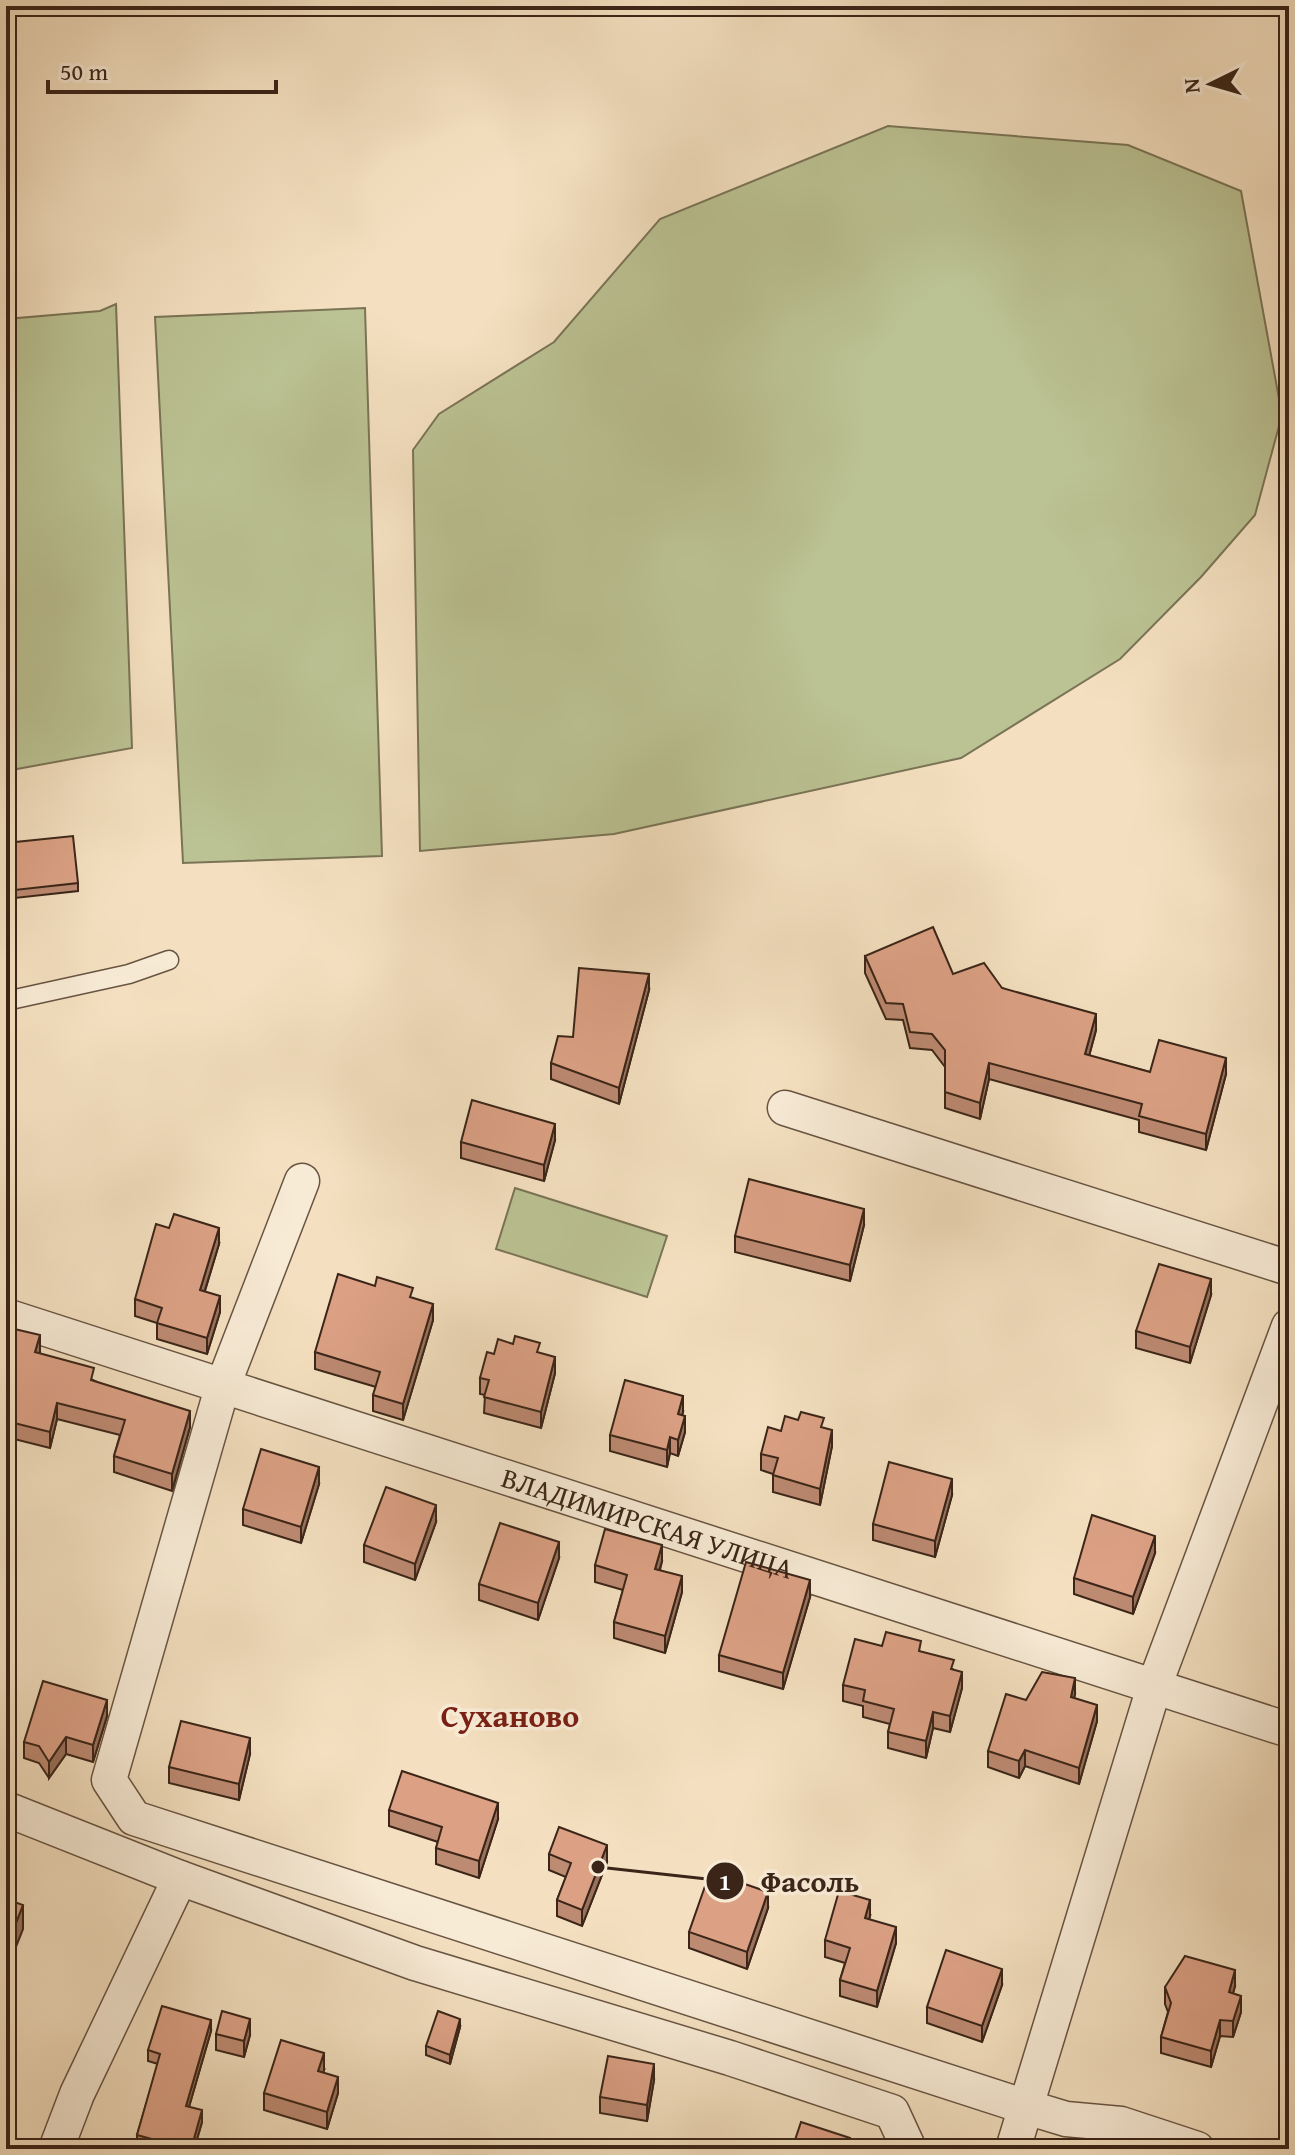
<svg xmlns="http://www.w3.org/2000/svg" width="1295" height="2155" font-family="'Gentium Book Plus',serif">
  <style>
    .green { fill: #bbc293; stroke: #7a7456; stroke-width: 2 }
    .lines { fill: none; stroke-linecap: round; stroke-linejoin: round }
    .lane-casing { stroke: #685442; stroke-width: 21 }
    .street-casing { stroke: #685442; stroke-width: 37 }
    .lane { stroke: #f8ebd6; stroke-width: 18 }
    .street { stroke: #f8ebd6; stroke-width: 34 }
    .wall { fill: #bd8a72; stroke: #3a2518; stroke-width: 2 }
    .shaded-wall { fill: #9a715d; stroke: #3a2518; stroke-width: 2 }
    .building { fill: #dca185; stroke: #3a2518; stroke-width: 2 }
    .labels { text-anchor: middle; stroke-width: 7; stroke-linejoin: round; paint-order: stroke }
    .street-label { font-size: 28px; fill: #3a2518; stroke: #f8ebd6 }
    .quarter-label { font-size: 32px; font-weight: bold; fill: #7a1f14; stroke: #f8ebd6 }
    .leader { fill: none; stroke: #3a2518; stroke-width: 3 }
    .callout-dot { fill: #3a2518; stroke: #f8ebd6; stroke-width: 3 }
    .mark-label { font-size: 24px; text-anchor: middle; font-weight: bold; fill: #fff }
    .callout-label { font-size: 30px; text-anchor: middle; font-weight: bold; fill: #3a2518; stroke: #f8ebd6; stroke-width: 7; stroke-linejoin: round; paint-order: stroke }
  </style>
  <rect width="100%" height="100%" fill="#f4e0c0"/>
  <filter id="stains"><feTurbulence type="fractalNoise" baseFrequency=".0025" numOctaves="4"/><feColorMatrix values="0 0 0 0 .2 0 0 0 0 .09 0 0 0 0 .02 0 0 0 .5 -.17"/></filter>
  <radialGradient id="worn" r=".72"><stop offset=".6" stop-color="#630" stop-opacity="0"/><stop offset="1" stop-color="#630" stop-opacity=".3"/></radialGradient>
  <g class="green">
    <polygon points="888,126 1128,145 1241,191 1282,415 1255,515 1201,577 1120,659 961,758 614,834 420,851 413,450 439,414 554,342 660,219"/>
    <polygon points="116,304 132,748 6,771 6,319 100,311"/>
    <polygon points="365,308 382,856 183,863 155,317"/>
    <polygon points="515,1188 667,1236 647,1297 496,1249"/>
  </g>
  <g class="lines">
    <defs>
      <polyline id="lane" points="6,1001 129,974 169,960"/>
      <g id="street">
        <polyline points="785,1108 1289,1268"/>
        <polyline points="302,1181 222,1388 109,1780 134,1818 1023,2106 1066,2119 1121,2124 1197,2149"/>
        <path id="s1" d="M 6,1316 L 1289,1730"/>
        <polyline points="6,1809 180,1878"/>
        <polyline points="56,2149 77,2094 180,1878 415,1963 730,2058 892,2112 909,2149"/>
        <polyline points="1013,2149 1155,1684 1289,1326"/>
      </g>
    </defs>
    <use href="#lane" class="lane-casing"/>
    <use href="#street" class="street-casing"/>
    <use href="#lane" class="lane"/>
    <use href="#street" class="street"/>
  </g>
  <g class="wall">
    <polygon points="6,843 78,883 78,891 6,899"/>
    <polygon points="865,956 953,974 1002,988 1096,1030 1089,1056 1150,1072 1226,1074 1206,1150 1139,1132 1139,1120 989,1079 980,1119 945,1108 945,1067 932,1050 910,1048 903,1020 886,1019 865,973"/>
    <polygon points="649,990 619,1104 551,1079 551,1063 573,1037"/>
    <polygon points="555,1140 544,1181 461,1158 461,1142"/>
    <polygon points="864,1225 850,1281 735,1252 735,1236"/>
    <polygon points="219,1244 205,1291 220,1312 207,1354 157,1339 157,1323 135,1316 135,1299"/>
    <polygon points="1211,1295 1190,1363 1136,1348 1136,1331"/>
    <polygon points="413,1298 433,1320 403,1420 373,1411 373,1395 376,1387 315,1369 315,1352"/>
    <polygon points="6,1327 40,1352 39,1354 190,1427 172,1491 114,1472 114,1456 120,1435 57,1419 50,1448 6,1437"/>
    <polygon points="540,1353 555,1373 541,1428 484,1413 485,1395 480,1394 480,1378 494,1354"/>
    <polygon points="683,1412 682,1415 685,1432 678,1456 670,1453 667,1467 610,1451 610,1435"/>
    <polygon points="824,1428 832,1446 820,1505 773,1492 773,1474 761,1470 761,1454 781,1431"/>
    <polygon points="319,1484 301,1543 243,1525 243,1509"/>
    <polygon points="952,1495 935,1557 873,1540 873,1524"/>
    <polygon points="436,1522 415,1580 364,1562 364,1545"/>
    <polygon points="1155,1553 1133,1614 1074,1594 1074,1578"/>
    <polygon points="559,1558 538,1620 479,1600 479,1584"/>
    <polygon points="662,1561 660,1570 682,1592 665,1653 614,1638 614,1622 623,1590 595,1582 595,1565"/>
    <polygon points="810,1597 783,1689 719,1671 719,1655"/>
    <polygon points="882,1646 921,1652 954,1670 962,1688 950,1732 933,1728 926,1758 888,1748 888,1732 890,1724 863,1717 863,1706 843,1701 843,1685"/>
    <polygon points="1075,1694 1074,1698 1097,1721 1079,1784 1025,1766 1019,1778 988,1767 988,1751 1026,1700"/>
    <polygon points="107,1716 93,1762 66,1754 49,1778 39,1763 24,1758 24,1742"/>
    <polygon points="250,1754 239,1800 169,1783 169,1767"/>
    <polygon points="389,1810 498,1819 479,1878 436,1864 436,1848 438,1842 389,1826"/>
    <polygon points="549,1854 607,1862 582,1926 557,1916 557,1900 566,1877 549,1870"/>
    <polygon points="768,1908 747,1969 689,1948 689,1932"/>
    <polygon points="870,1916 869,1919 896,1943 877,2007 840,1996 840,1980 845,1963 825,1957 825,1940"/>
    <polygon points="1002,1985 982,2042 927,2023 927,2007"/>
    <polygon points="1235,1986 1233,1993 1241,2012 1233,2037 1220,2036 1211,2067 1161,2053 1161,2037 1168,2012 1165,2004 1165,1987"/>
    <polygon points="460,2027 450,2064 426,2055 426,2046"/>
    <polygon points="1289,2030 1289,2067 1280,2063 1280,2047"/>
    <polygon points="211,2031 189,2107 202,2122 196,2143 218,2149 148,2149 137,2146 137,2135 158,2064 148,2061 148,2050"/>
    <polygon points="216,2034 250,2035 244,2057 216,2050"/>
    <polygon points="324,2070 323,2072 338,2093 327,2129 264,2110 264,2093"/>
    <polygon points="654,2080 647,2121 600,2113 600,2097"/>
  </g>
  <g class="shaded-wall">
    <polygon points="649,974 649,990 619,1104 619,1088"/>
    <polygon points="1096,1014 1096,1030 1085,1071 1085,1054"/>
    <polygon points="1226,1058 1226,1074 1206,1150 1206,1134"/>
    <polygon points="989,1063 989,1079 980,1119 980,1103"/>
    <polygon points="555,1124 555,1140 544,1181 544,1165"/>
    <polygon points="864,1209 864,1225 850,1281 850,1265"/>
    <polygon points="219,1228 219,1244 200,1306 200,1290"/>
    <polygon points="1211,1279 1211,1295 1190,1363 1190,1347"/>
    <polygon points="220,1296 220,1312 207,1354 207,1338"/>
    <polygon points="433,1304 433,1320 403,1420 403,1404"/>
    <polygon points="40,1335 40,1352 35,1369 35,1352"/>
    <polygon points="555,1357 555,1373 541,1428 541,1412"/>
    <polygon points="683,1396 683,1412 678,1430 678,1414"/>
    <polygon points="57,1403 57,1419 50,1448 50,1432"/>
    <polygon points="190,1411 190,1427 172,1491 172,1474"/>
    <polygon points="685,1416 685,1432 678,1456 678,1440"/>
    <polygon points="832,1430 832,1446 820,1505 820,1489"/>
    <polygon points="670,1437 670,1453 667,1467 667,1450"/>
    <polygon points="319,1467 319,1484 301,1543 301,1527"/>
    <polygon points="952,1479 952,1495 935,1557 935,1541"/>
    <polygon points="436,1505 436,1522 415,1580 415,1564"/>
    <polygon points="1155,1536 1155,1553 1133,1614 1133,1597"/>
    <polygon points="559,1542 559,1558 538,1620 538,1603"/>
    <polygon points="662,1545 662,1561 655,1585 655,1569"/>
    <polygon points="682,1576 682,1592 665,1653 665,1636"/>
    <polygon points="810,1580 810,1597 783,1689 783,1673"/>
    <polygon points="962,1672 962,1688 950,1732 950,1716"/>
    <polygon points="1075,1678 1075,1694 1071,1713 1071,1697"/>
    <polygon points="107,1700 107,1716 93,1762 93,1745"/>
    <polygon points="1097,1705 1097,1721 1079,1784 1079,1768"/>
    <polygon points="933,1712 933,1728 926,1758 926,1741"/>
    <polygon points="66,1737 66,1754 49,1778 49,1762"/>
    <polygon points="250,1738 250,1754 239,1800 239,1784"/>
    <polygon points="1025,1750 1025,1766 1019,1778 1019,1761"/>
    <polygon points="498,1803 498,1819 479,1878 479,1861"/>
    <polygon points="607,1845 607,1862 582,1926 582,1910"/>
    <polygon points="768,1892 768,1908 747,1969 747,1952"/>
    <polygon points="870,1900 870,1916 865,1934 865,1918"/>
    <polygon points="23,1905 23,1929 6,1972 6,1948"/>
    <polygon points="896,1927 896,1943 877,2007 877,1991"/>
    <polygon points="1002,1969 1002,1985 982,2042 982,2026"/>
    <polygon points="1235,1970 1235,1986 1229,2008 1229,1992"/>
    <polygon points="1241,1996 1241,2012 1233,2037 1233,2021"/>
    <polygon points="250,2019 250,2035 244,2057 244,2041"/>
    <polygon points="460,2019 460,2027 450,2064 450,2055"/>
    <polygon points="211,2020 211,2031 186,2117 186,2106"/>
    <polygon points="1220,2020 1220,2036 1211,2067 1211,2051"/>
    <polygon points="324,2053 324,2070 318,2087 318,2071"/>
    <polygon points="654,2064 654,2080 647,2121 647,2105"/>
    <polygon points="338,2077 338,2093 327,2129 327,2112"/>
    <polygon points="202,2110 202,2122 194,2149 193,2142"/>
  </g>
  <g class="building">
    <polygon points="73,836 78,883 6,891 6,843"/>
    <polygon points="933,927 953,974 984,963 1002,988 1096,1014 1085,1054 1150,1072 1159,1040 1226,1058 1206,1134 1139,1116 1142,1104 989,1063 980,1103 945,1092 945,1050 932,1034 910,1032 903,1004 886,1003 865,956"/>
    <polygon points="579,968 649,974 619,1088 551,1063 558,1036 573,1037"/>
    <polygon points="472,1100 555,1124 544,1165 461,1142"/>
    <polygon points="749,1179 864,1209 850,1265 735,1236"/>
    <polygon points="174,1214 219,1228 200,1290 220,1296 207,1338 157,1323 162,1308 135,1299 156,1224 169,1228"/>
    <polygon points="1159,1264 1211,1279 1190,1347 1136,1331"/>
    <polygon points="338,1274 375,1286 377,1277 413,1288 410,1297 433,1304 403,1404 373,1395 380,1372 315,1352"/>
    <polygon points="6,1327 40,1335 35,1352 94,1368 91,1380 190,1411 172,1474 114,1456 125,1420 57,1403 50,1432 6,1421"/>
    <polygon points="515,1336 540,1343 537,1352 555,1357 541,1412 484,1397 489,1380 480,1378 487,1352 494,1354 498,1339 513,1344"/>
    <polygon points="625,1380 683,1396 678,1414 685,1416 678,1440 670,1437 667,1450 610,1435"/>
    <polygon points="801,1412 824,1418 821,1427 832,1430 820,1489 773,1475 778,1458 761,1454 768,1427 781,1431 785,1416 798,1420"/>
    <polygon points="261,1449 319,1467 301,1527 243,1509"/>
    <polygon points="889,1462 952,1479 935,1541 873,1524"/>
    <polygon points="386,1487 436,1505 415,1564 364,1545"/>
    <polygon points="1092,1515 1155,1536 1133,1597 1074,1578"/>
    <polygon points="500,1523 559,1542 538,1603 479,1584"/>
    <polygon points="605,1529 662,1545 655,1569 682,1576 665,1636 614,1622 627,1575 595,1565"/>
    <polygon points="746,1562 810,1580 783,1673 719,1655"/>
    <polygon points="886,1632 921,1641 919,1651 954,1660 951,1669 962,1672 950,1716 933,1712 926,1741 888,1732 894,1709 863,1701 865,1690 843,1685 855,1639 882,1646"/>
    <polygon points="1042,1672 1075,1678 1071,1697 1097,1705 1079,1768 1025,1750 1019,1761 988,1751 1006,1694 1026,1700"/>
    <polygon points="43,1681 107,1700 93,1745 66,1737 49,1762 39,1746 24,1742"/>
    <polygon points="181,1721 250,1738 239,1784 169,1767"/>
    <polygon points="402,1771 498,1803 479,1861 436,1848 442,1827 389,1810"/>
    <polygon points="559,1827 607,1845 582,1910 557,1900 571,1863 549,1854"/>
    <polygon points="710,1872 768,1892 747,1952 689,1932"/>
    <polygon points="839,1891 870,1900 865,1918 896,1927 877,1991 840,1980 850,1948 825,1940"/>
    <polygon points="6,1899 23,1905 6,1948"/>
    <polygon points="946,1950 1002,1969 982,2026 927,2007"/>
    <polygon points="1185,1956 1235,1970 1229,1992 1241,1996 1233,2021 1220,2020 1211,2051 1161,2037 1171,2003 1165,1987"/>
    <polygon points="162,2006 211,2020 186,2106 202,2110 193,2142 218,2149 157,2149 159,2141 137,2135 160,2054 148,2050"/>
    <polygon points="222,2011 250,2019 244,2041 216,2034"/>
    <polygon points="438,2011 460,2019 450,2055 426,2046"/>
    <polygon points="1289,2030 1289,2051 1280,2047"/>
    <polygon points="281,2040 324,2053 318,2071 338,2077 327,2112 264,2093"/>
    <polygon points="608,2056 654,2064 647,2105 600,2097"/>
    <polygon points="801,2122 850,2138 847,2149 792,2149"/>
    <polygon points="506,2141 531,2149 503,2149"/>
    <polygon points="947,2143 954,2149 942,2149"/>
  </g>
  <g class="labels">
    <g class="street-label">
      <text dy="10" stroke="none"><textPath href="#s1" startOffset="674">ВЛАДИМИРСКАЯ УЛИЦА</textPath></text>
    </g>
    <g class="quarter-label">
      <text x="510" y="1727">Суханово</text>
    </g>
  </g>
  <path class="leader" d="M598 1867L725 1881"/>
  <g class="callout-dot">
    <circle cx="598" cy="1867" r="8"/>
    <circle cx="725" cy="1881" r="20"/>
  </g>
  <g class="mark-label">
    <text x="725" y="1890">1</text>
  </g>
  <g class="callout-label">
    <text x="810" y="1892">Фасоль</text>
  </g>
  <rect width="1295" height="2155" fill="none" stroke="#f4e0c0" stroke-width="32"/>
  <rect x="8" y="8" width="1279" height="2139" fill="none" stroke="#3a2518" stroke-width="4"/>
  <rect x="16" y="16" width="1263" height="2123" fill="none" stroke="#3a2518" stroke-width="2"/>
  <g transform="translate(1211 84) rotate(265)" stroke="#f8ebd6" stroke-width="6" paint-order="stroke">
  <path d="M0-6L14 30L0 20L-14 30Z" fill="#3a2518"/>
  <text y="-12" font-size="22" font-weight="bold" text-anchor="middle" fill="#3a2518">N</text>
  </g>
  <path d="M48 80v12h228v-12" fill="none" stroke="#3a2518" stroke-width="4"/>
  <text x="60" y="80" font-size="24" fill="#3a2518" stroke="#f8ebd6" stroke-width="6" paint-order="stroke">50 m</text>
  <rect width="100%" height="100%" filter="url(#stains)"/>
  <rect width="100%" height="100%" fill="url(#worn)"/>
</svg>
